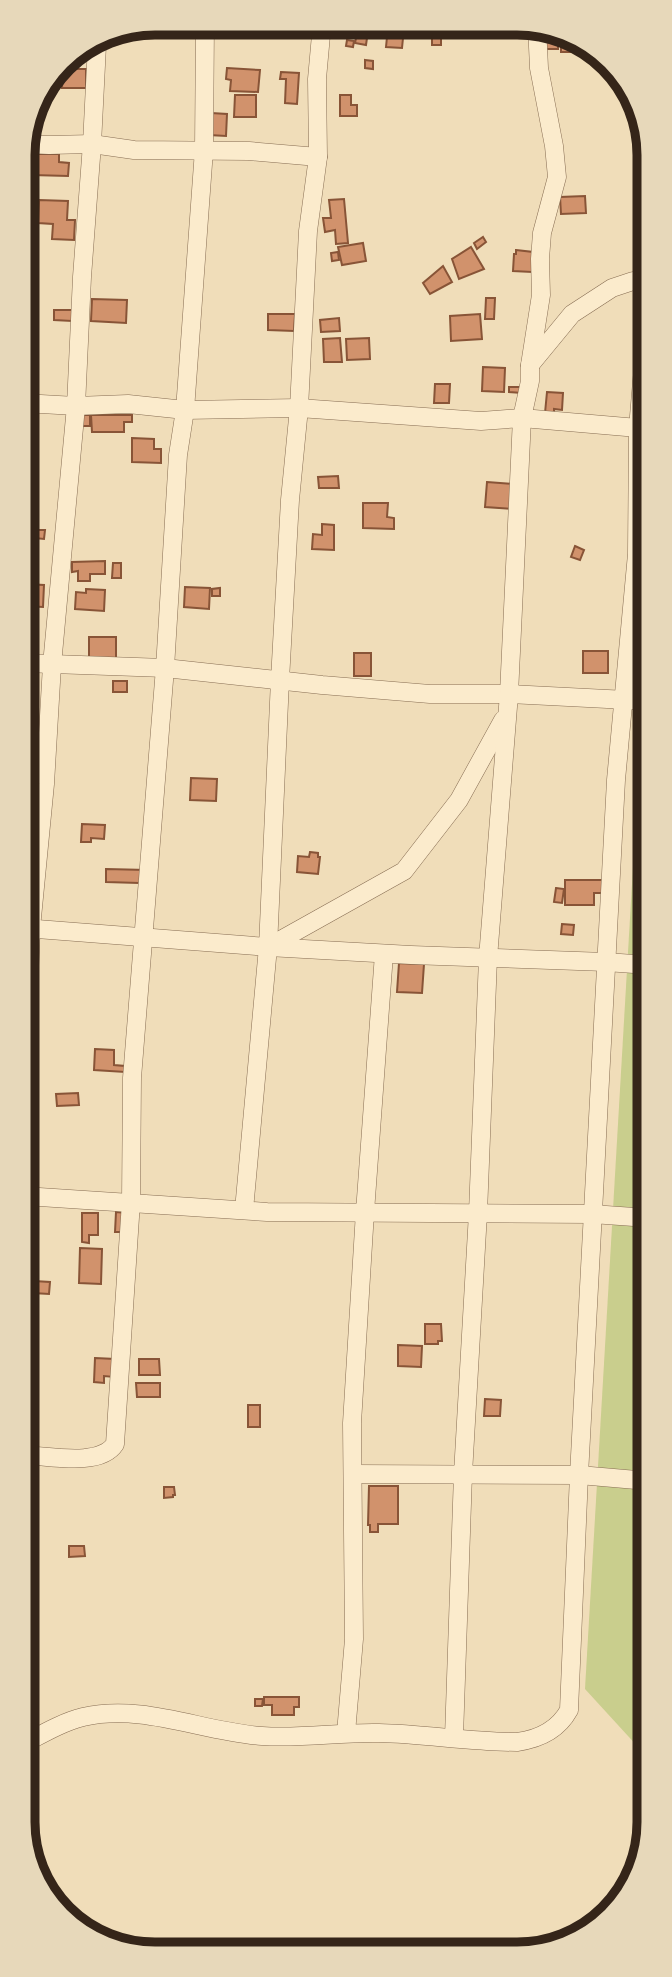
<svg xmlns="http://www.w3.org/2000/svg" width="672" height="1977" font-family="'Libre Baskerville',serif">
  <style>
    .green { fill: #c9ce8d }
    .building { fill: #d1926c; stroke: #885437; stroke-width: 2 }
    .lines { fill: none; stroke-linecap: round; stroke-linejoin: round }
    .minor-casing { stroke: #876d53; stroke-width: 19 }
    .minor { stroke: #fbebcc; stroke-width: 18 }
    .rim { fill: none; stroke: #352519; stroke-width: 9 }
  </style>
  <rect width="100%" height="100%" fill="#f0ddb9"/>
  <polygon class="green" points="647,627 649,1753 639,1748 585,1689"/>
  <g class="building">
    <polygon points="349,24 369,24 367,35 363,34 363,37 367,38 366,45 355,43 356,38 348,37"/>
    <polygon points="386,24 400,24 399,32 385,31"/>
    <polygon points="454,25 486,25 486,29"/>
    <polygon points="543,25 558,34 558,49 542,49"/>
    <polygon points="432,33 441,34 441,45 432,45"/>
    <polygon points="387,37 403,38 402,48 386,47"/>
    <polygon points="347,40 354,41 353,47 346,46"/>
    <rect x="561" y="41" width="10" height="11"/>
    <polygon points="365,60 373,61 373,69 365,68"/>
    <polygon points="227,68 260,70 258,92 230,91 231,80 226,79"/>
    <polygon points="63,69 86,69 86,88 62,88"/>
    <polygon points="281,72 299,73 297,104 285,103 286,79 280,79"/>
    <polygon points="235,95 256,95 256,117 234,117"/>
    <polygon points="340,95 351,95 351,105 357,105 357,116 340,116"/>
    <polygon points="211,113 227,114 226,136 209,135"/>
    <polygon points="23,153 31,153 30,173 23,173"/>
    <polygon points="33,154 59,154 59,162 69,163 68,176 32,175"/>
    <polygon points="23,177 35,178 34,202 23,201"/>
    <polygon points="585,196 586,213 561,214 560,197"/>
    <polygon points="344,199 348,243 336,244 335,230 325,232 323,218 331,218 329,200"/>
    <polygon points="39,200 68,201 67,220 75,220 74,240 52,239 53,224 38,223"/>
    <polygon points="483,237 486,242 477,249 474,243"/>
    <polygon points="363,243 366,261 342,265 338,247"/>
    <polygon points="471,247 484,269 459,279 452,259"/>
    <polygon points="516,250 533,252 532,272 513,271 514,254 516,254"/>
    <polygon points="338,252 339,260 332,261 331,253"/>
    <polygon points="443,266 452,282 430,294 423,283"/>
    <polygon points="486,298 495,298 494,319 485,319"/>
    <polygon points="92,299 127,300 126,323 91,321"/>
    <polygon points="54,310 72,310 72,321 54,320"/>
    <polygon points="268,314 295,314 294,331 268,330"/>
    <polygon points="480,314 482,339 451,341 450,316"/>
    <polygon points="339,318 340,331 321,332 320,320"/>
    <polygon points="340,338 342,362 324,362 323,339"/>
    <polygon points="369,338 370,359 347,360 346,339"/>
    <polygon points="483,367 505,368 504,392 482,391"/>
    <polygon points="435,384 450,384 449,403 434,403"/>
    <polygon points="509,387 523,387 522,393 509,392"/>
    <polygon points="547,392 563,393 562,410 554,409 554,414 545,413"/>
    <rect x="80" y="415" width="10" height="11"/>
    <polygon points="91,415 132,415 132,422 124,422 124,432 92,432"/>
    <polygon points="132,438 154,439 154,449 161,449 161,463 132,462"/>
    <polygon points="23,462 34,462 34,485 24,485"/>
    <polygon points="338,476 339,488 319,488 318,477"/>
    <polygon points="487,482 513,484 512,509 485,507"/>
    <polygon points="363,503 388,503 387,517 394,518 394,529 363,528"/>
    <polygon points="24,515 34,516 33,530 45,530 44,539 24,537"/>
    <polygon points="322,524 334,525 334,550 312,549 313,534 322,535"/>
    <polygon points="575,546 584,550 580,560 571,557"/>
    <polygon points="105,561 105,574 90,574 90,581 78,581 78,571 72,572 72,562"/>
    <polygon points="113,563 121,563 121,578 112,578"/>
    <polygon points="24,584 44,585 43,607 24,606"/>
    <polygon points="185,587 210,588 209,609 184,607"/>
    <polygon points="220,588 220,596 212,596 212,589"/>
    <polygon points="86,589 105,590 104,611 75,609 76,592 86,593"/>
    <polygon points="89,637 116,637 116,661 89,660"/>
    <rect x="583" y="651" width="25" height="22"/>
    <rect x="354" y="653" width="17" height="23"/>
    <rect x="113" y="681" width="14" height="11"/>
    <polygon points="191,778 217,779 216,801 190,800"/>
    <polygon points="82,824 105,825 104,839 91,838 91,842 81,842"/>
    <polygon points="310,852 318,853 318,857 320,857 318,874 297,872 298,856 309,857"/>
    <polygon points="106,869 146,870 139,883 106,882"/>
    <polygon points="565,880 604,880 604,893 594,893 594,905 565,905"/>
    <polygon points="556,888 564,889 562,903 554,902"/>
    <polygon points="562,924 574,925 573,935 561,934"/>
    <polygon points="399,963 424,964 422,993 397,992"/>
    <polygon points="95,1049 114,1050 114,1065 125,1066 125,1072 94,1070"/>
    <polygon points="78,1093 79,1105 57,1106 56,1094"/>
    <polygon points="116,1212 127,1213 126,1232 115,1232"/>
    <polygon points="82,1213 98,1213 98,1235 89,1235 89,1243 82,1242"/>
    <polygon points="80,1248 102,1249 101,1284 79,1283"/>
    <polygon points="34,1281 50,1282 49,1294 33,1293"/>
    <polygon points="425,1324 441,1324 442,1341 438,1341 438,1344 425,1344"/>
    <polygon points="398,1345 422,1346 421,1367 398,1366"/>
    <polygon points="95,1358 115,1359 114,1377 104,1376 104,1383 94,1382"/>
    <polygon points="139,1359 159,1359 160,1375 139,1375"/>
    <polygon points="136,1383 160,1383 160,1397 137,1397"/>
    <polygon points="485,1399 501,1400 500,1416 484,1416"/>
    <rect x="248" y="1405" width="12" height="22"/>
    <polygon points="369,1486 398,1486 398,1524 378,1524 378,1532 370,1532 370,1525 368,1525"/>
    <polygon points="164,1487 174,1487 175,1495 173,1495 173,1497 164,1498"/>
    <polygon points="25,1515 34,1516 33,1533 25,1533"/>
    <polygon points="69,1546 84,1546 85,1556 69,1557"/>
    <polygon points="264,1697 299,1697 299,1707 294,1707 294,1715 272,1715 272,1705 264,1705"/>
    <polygon points="255,1699 263,1699 262,1706 255,1706"/>
  </g>
  <g class="lines">
    <defs>
      <g id="minor">
        <polyline points="24,144 49,145 92,144 134,150 249,151 318,157"/>
        <polyline points="530,365 572,314 612,288 633,281 640,283 646,295 647,307"/>
        <polyline points="23,403 76,406 128,404 185,410 299,408 481,421 522,418 638,428"/>
        <polyline points="24,663 165,668 322,685 430,694 509,694 647,701"/>
        <polyline points="24,928 268,947 404,871 459,800 503,720"/>
        <polyline points="268,947 411,955 606,962 648,965"/>
        <polyline points="24,1101 31,928 45,784 52,665 76,406 82,277 92,144 97,45"/>
        <polyline points="24,1196 267,1212 592,1214 648,1218"/>
        <polyline points="244,1210 268,947 280,680 290,500 299,408 308,231 318,157 317,79 322,24"/>
        <path d="M 25,1455 C 50,1456 100,1467 115,1444 L 131,1202 L 132,1078 L 165,668 L 178,455 L 185,410 L 204,150 L 205,23"/>
        <polyline points="353,1474 579,1475 648,1481"/>
        <polyline points="346,1733 354,1639 352,1423 365,1212 384,954"/>
        <polyline points="454,1737 463,1474 478,1213 488,958 509,694 522,418 530,381 530,365 541,295 540,259 542,233 557,177 554,146 539,68 537,25"/>
        <path d="M 25,1743 C 44,1733 63,1722 83,1717 C 143,1703 203,1732 262,1736 C 301,1739 340,1732 379,1733 C 425,1734 471,1742 517,1742 C 539,1739 558,1730 569,1710 L 579,1475 L 616,780 L 637,554 L 638,428 L 647,323"/>
      </g>
    </defs>
    <use href="#minor" class="minor-casing"/>
    <use href="#minor" class="minor"/>
  </g>
  <path d="M0 0H672V1977H0ZM155 35H517A120 120 0 0 1 637 155V1822A120 120 0 0 1 517 1942H155A120 120 0 0 1 35 1822V155A120 120 0 0 1 155 35Z" fill="#e7d8ba" fill-rule="evenodd"/>
  <path class="rim" d="M155 35H517A120 120 0 0 1 637 155V1822A120 120 0 0 1 517 1942H155A120 120 0 0 1 35 1822V155A120 120 0 0 1 155 35Z"/>
</svg>
